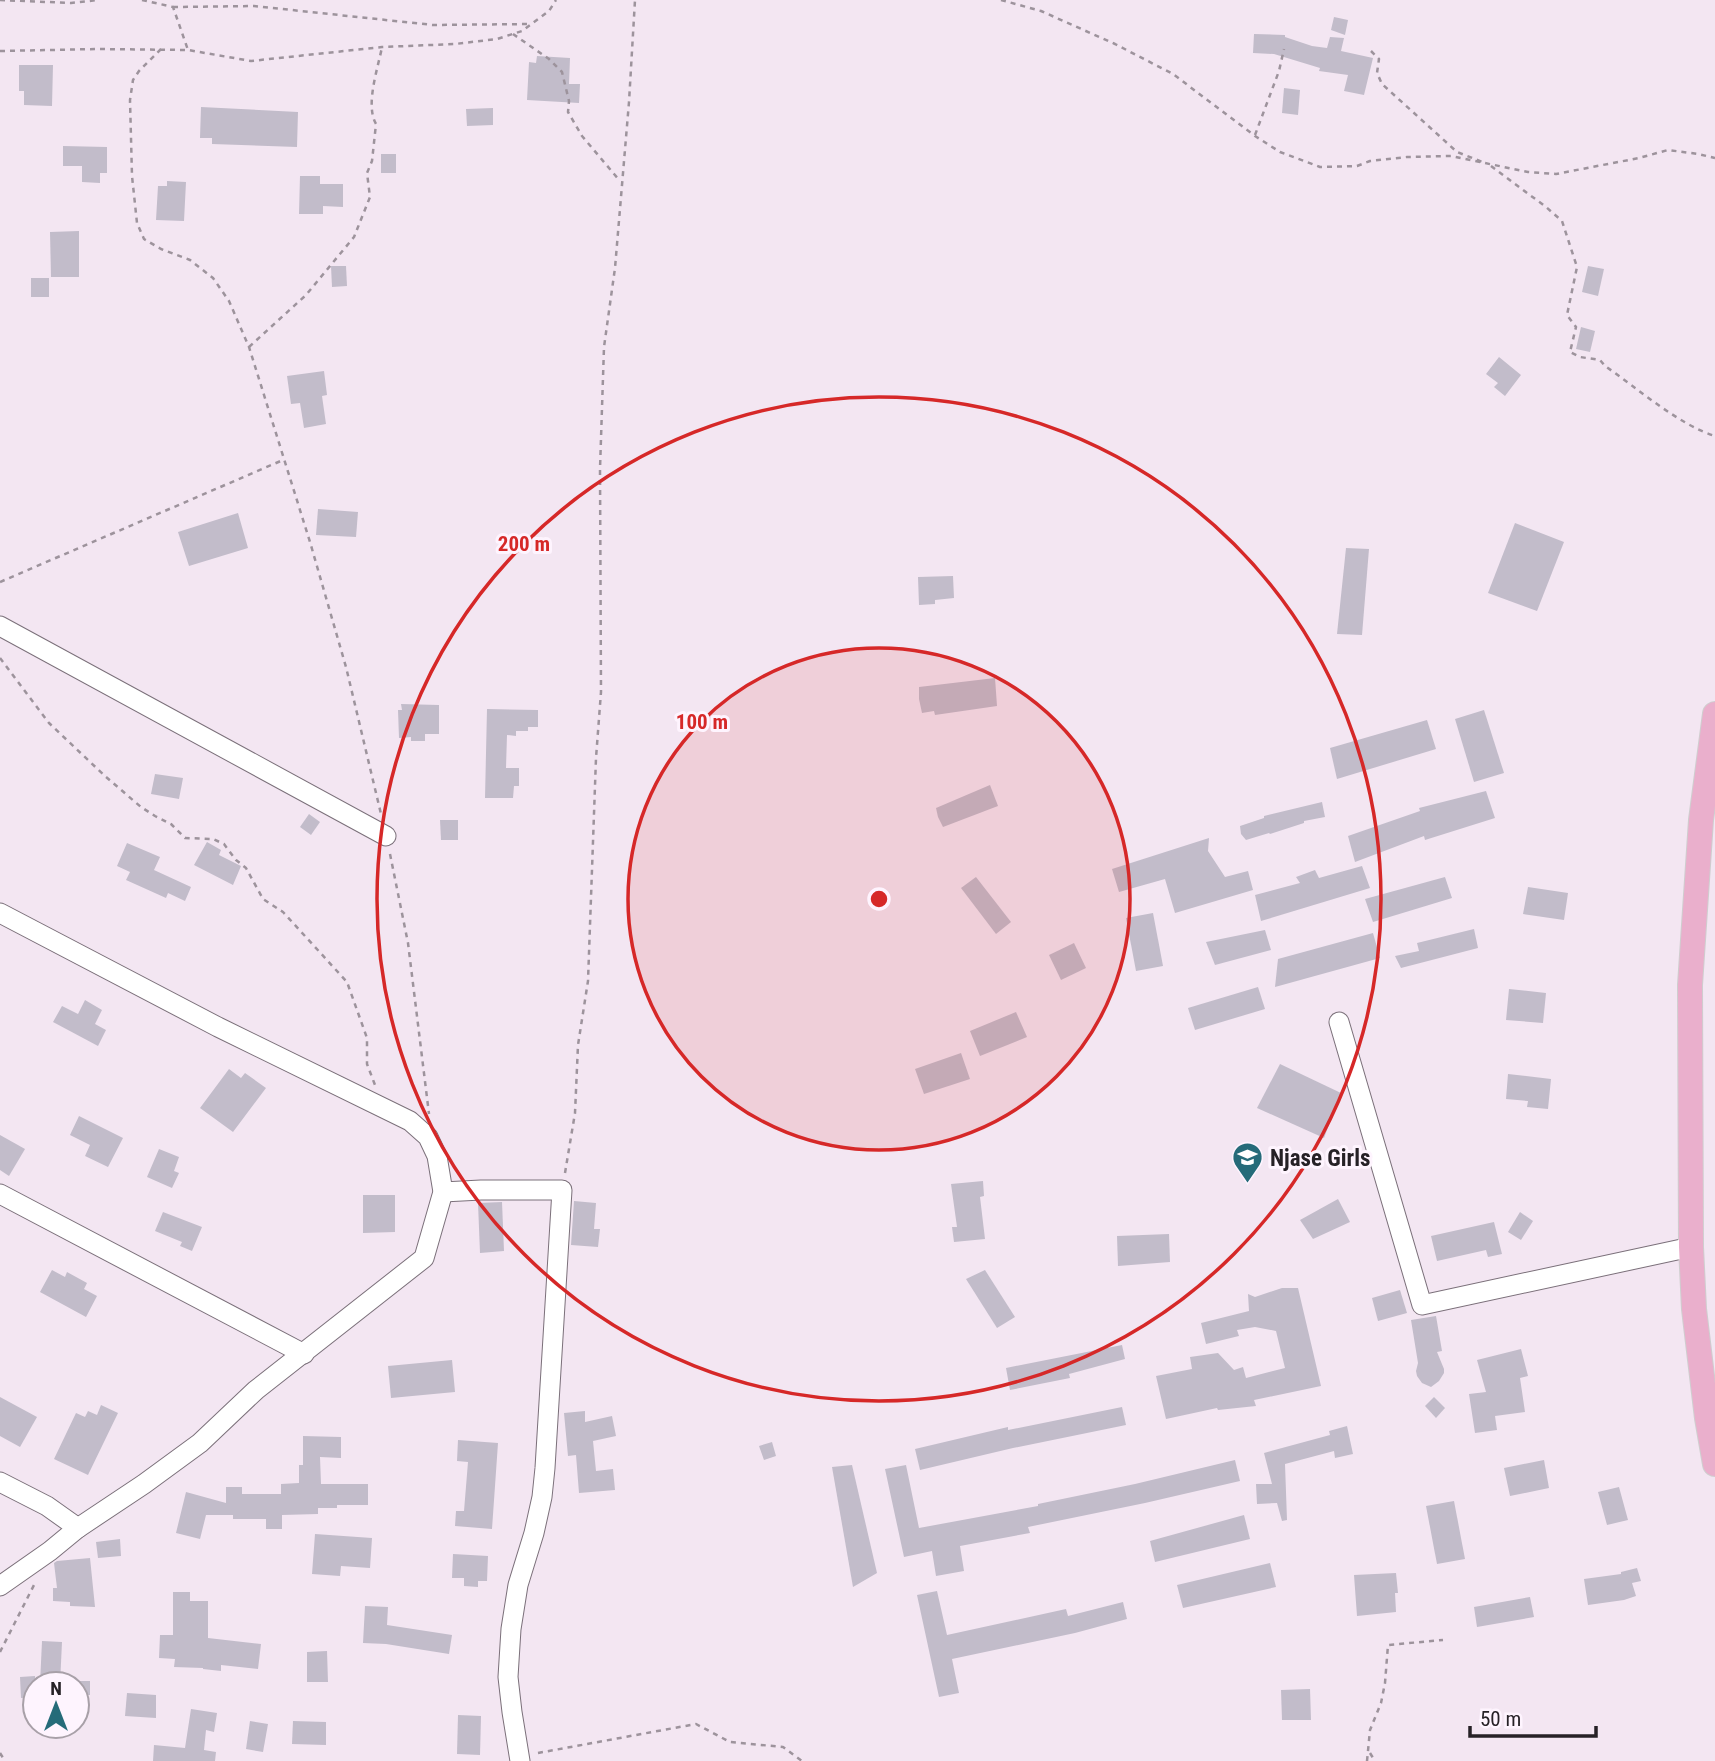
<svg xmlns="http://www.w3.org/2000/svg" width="1715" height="1761" font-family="'Roboto Condensed',sans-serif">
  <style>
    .building { fill: #c2bcca }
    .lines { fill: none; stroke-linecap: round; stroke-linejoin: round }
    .minor-casing { stroke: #7b707a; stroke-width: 21 }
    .major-casing { stroke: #cfcecf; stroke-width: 26 }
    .path { stroke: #9d939c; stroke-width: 2.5; stroke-dasharray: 5 5; stroke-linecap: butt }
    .minor { stroke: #fff; stroke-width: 19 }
    .major { stroke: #eaafcc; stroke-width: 24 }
    .ring { fill: none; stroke: #d62828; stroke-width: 3.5 }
    .labels { text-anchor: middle; stroke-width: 6; stroke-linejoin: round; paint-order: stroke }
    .poi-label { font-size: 23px; font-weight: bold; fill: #262126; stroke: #fef4fe; text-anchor: start }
    .centre { fill: #d62828; stroke: #fef4fe; stroke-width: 3.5 }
    .ring-label { font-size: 21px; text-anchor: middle; font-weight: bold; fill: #d62828; stroke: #fef4fe; stroke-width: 6; stroke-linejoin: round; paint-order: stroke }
  </style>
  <rect width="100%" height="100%" fill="#f3e6f2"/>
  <g class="building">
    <polygon points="1334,17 1348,20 1345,35 1331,30"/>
    <polygon points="1254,34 1285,35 1285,37 1312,46 1327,48 1330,37 1344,38 1341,51 1373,58 1364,95 1344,91 1348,75 1319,71 1320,68 1274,54 1253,53"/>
    <polygon points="537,56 570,58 569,84 580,84 579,103 527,100 529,62 536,63"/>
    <polygon points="19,65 53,65 52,106 24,105 24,91 19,91"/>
    <polygon points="1284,88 1300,90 1298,115 1282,113"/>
    <polygon points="201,107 298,112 297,147 212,144 212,138 200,138"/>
    <polygon points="493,108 493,125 467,126 466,109"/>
    <polygon points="63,146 107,147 107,173 100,173 100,183 82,182 82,166 63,166"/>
    <rect x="381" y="154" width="15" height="19"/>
    <polygon points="300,176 320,176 320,184 343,184 343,207 323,206 323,214 299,214"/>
    <polygon points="167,181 186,182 184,221 156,220 158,186 167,186"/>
    <polygon points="79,231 79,277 51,277 50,232"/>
    <polygon points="331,266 346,266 347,286 332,287"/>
    <polygon points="1588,266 1604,269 1598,296 1582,292"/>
    <rect x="31" y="278" width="18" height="19"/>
    <polygon points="1581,327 1595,331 1590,352 1576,349"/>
    <polygon points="1499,357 1521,375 1505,396 1494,387 1498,383 1486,374"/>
    <polygon points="324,371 327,395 322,396 326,424 304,428 300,403 291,404 287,376"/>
    <polygon points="318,509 358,512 356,537 316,535"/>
    <polygon points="238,513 248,548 189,566 178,532"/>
    <polygon points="1515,523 1564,542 1537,611 1488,593"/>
    <polygon points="1346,548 1369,549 1362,635 1337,634"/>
    <polygon points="953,576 954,598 935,600 935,604 919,605 918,577"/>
    <polygon points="995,678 997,706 935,715 934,711 922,713 919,699 919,687"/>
    <polygon points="401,704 439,705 439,734 425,734 425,741 411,741 411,737 399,738 398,710 402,710"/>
    <polygon points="487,709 538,710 538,727 528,727 528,731 516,731 516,736 507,735 506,768 519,768 519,786 514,786 513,798 485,798"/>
    <polygon points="1484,710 1504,773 1474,782 1455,719"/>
    <polygon points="1427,720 1436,749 1337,779 1330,748"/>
    <polygon points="155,774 183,778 179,799 151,794"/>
    <polygon points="990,785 998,806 943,827 938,817 936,808"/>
    <polygon points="1486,791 1495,818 1425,840 1424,836 1355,862 1348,836 1420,811 1419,808"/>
    <polygon points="1322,802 1325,817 1304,821 1304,823 1270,834 1269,833 1246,840 1241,834 1240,826 1264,818 1264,816"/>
    <polygon points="309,814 320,822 311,835 300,827"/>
    <polygon points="440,820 458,820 458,840 441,840"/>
    <polygon points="1209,838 1208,851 1225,877 1248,871 1253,890 1175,913 1165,879 1119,892 1112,869"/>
    <polygon points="207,842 221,850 219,855 241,866 233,885 194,865"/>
    <polygon points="127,843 160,857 154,870 191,887 185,901 168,893 166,898 126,880 130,872 117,866"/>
    <polygon points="1362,866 1370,888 1261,921 1255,895 1300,883 1296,877 1315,870 1319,878"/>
    <polygon points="976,877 1011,922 996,934 961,888"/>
    <polygon points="1445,877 1452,898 1373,922 1365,899"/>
    <polygon points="1528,887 1568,893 1564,920 1523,914"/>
    <polygon points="1153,913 1163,966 1136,971 1126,918"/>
    <polygon points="1474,929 1478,948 1401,968 1395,956 1419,951 1417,943"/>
    <polygon points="1265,930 1271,950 1215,965 1206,942"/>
    <polygon points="1373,933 1380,958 1275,987 1278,959"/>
    <polygon points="1074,943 1086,968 1061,980 1049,955"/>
    <polygon points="1258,987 1265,1009 1195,1030 1188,1008"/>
    <polygon points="1509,989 1546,993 1543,1023 1506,1020"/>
    <polygon points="85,1000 102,1010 95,1024 106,1030 98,1046 53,1022 62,1006 78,1014"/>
    <polygon points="1016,1012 1027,1037 980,1056 970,1031"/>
    <polygon points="961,1053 970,1079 924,1094 915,1069"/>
    <polygon points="1280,1064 1341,1093 1324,1138 1257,1108"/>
    <polygon points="229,1069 241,1078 245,1073 266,1088 233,1132 200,1108"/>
    <polygon points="1508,1074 1551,1079 1548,1109 1527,1107 1528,1101 1506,1099"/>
    <polygon points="79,1116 123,1138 108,1167 85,1156 90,1145 70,1135"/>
    <polygon points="0,1135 25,1149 9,1176 0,1170"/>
    <polygon points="159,1149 179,1157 174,1171 179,1173 172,1188 147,1177"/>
    <polygon points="983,1181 984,1196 980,1197 985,1239 954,1242 952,1227 957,1227 951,1184"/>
    <polygon points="363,1195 395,1195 395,1232 363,1233"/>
    <polygon points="1338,1199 1350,1222 1313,1239 1300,1220"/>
    <polygon points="574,1201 596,1203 594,1229 600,1229 598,1247 571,1245"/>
    <polygon points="502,1202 504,1251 480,1253 478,1203"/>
    <polygon points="163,1212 202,1227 192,1251 180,1246 182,1242 155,1231"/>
    <polygon points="1520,1212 1533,1221 1521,1240 1508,1232"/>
    <polygon points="1494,1222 1502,1254 1488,1257 1486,1250 1437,1261 1431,1236"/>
    <polygon points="1169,1234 1170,1262 1118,1266 1117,1236"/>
    <polygon points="52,1270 65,1277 67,1272 87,1283 84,1289 97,1296 86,1317 40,1292"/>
    <polygon points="985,1270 1015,1317 997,1328 966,1279"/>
    <polygon points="1282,1288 1298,1288 1321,1386 1254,1400 1256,1406 1218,1410 1217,1408 1166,1419 1156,1376 1192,1369 1190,1357 1218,1353 1234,1370 1243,1367 1246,1378 1285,1368 1276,1331 1255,1327 1237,1330 1239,1336 1206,1344 1201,1323 1249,1311 1248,1294 1255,1297"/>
    <polygon points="1400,1290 1407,1313 1378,1321 1372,1298"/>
    <polygon points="1436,1316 1442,1351 1437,1352 1444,1369 1444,1373 1439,1381 1431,1387 1422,1383 1417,1376 1416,1371 1418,1363 1411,1320"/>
    <polygon points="1122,1345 1125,1359 1069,1374 1070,1378 1010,1390 1006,1368"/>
    <polygon points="1521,1349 1528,1376 1520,1378 1525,1412 1495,1416 1497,1430 1475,1433 1469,1394 1486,1392 1477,1360"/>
    <polygon points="452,1360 455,1392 391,1398 388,1366"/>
    <polygon points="0,1397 37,1417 20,1447 0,1436"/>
    <polygon points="1434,1397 1445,1408 1436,1418 1425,1406"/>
    <polygon points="101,1405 118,1413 88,1475 54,1459 76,1413 85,1417 88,1411 97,1415"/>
    <polygon points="1122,1407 1126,1425 1013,1448 920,1470 915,1449 1008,1427 1008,1430"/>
    <polygon points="585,1411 585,1422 612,1416 616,1436 593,1441 596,1471 613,1469 615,1490 579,1493 576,1455 568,1456 564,1413"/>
    <polygon points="1347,1426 1353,1454 1335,1458 1334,1451 1285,1464 1287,1520 1282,1521 1277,1503 1257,1504 1256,1484 1272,1484 1264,1453 1330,1435 1329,1431"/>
    <polygon points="303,1436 341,1437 341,1458 320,1457 321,1484 368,1484 368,1505 337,1505 337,1508 318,1508 318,1514 282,1515 282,1529 266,1529 266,1519 233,1519 233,1515 206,1515 200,1539 176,1533 186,1492 226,1503 226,1487 242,1487 242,1494 281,1494 281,1484 299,1483 299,1465 303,1465"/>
    <polygon points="458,1440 498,1443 492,1529 455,1526 456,1511 464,1511 468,1462 457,1461"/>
    <polygon points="772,1442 776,1456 764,1460 759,1446"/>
    <polygon points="1235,1460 1240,1481 1145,1503 1028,1527 1030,1533 960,1546 964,1571 936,1576 932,1551 904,1557 885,1469 906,1465 919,1528 1038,1506 1038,1504 1135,1484"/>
    <polygon points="1544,1460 1549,1488 1510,1496 1504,1468"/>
    <polygon points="852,1465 877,1573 853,1587 832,1467"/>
    <polygon points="1619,1487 1628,1520 1607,1525 1598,1492"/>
    <polygon points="1454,1501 1465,1559 1437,1564 1426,1506"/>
    <polygon points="1244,1515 1250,1539 1155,1562 1150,1541"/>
    <polygon points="315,1534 372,1538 370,1568 341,1566 340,1576 312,1574"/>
    <polygon points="120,1539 121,1556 98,1558 96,1542"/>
    <polygon points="453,1554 488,1556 487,1581 478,1581 478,1587 464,1586 464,1578 452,1578"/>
    <polygon points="90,1558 95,1607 70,1606 70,1602 53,1601 53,1588 57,1588 54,1563 57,1561"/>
    <polygon points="1270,1563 1276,1587 1183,1608 1177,1585"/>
    <polygon points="1637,1568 1641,1581 1632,1583 1636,1596 1624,1600 1588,1605 1584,1579 1621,1574 1621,1572"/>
    <polygon points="1396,1573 1398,1593 1395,1593 1396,1612 1357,1616 1354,1575"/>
    <polygon points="937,1591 947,1635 1066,1609 1068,1616 1123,1602 1127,1619 1075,1633 952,1659 959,1693 939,1697 917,1595"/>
    <polygon points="173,1592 190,1592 190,1601 208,1601 208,1638 261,1644 258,1669 221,1665 221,1671 203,1669 203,1668 174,1667 175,1659 159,1658 160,1635 173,1635"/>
    <polygon points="1530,1597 1534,1617 1477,1627 1474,1607"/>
    <polygon points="365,1606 388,1607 387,1625 452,1635 449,1654 386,1644 363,1643"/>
    <polygon points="42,1641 62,1642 60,1684 40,1684"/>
    <polygon points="327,1651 328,1682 307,1682 307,1652"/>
    <polygon points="35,1676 35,1697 21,1698 20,1677"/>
    <rect x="77" y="1681" width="13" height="14"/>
    <polygon points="1310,1689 1311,1720 1282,1720 1281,1690"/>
    <polygon points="127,1693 156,1695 156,1718 125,1716"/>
    <polygon points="191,1709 217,1713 214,1732 206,1730 204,1750 216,1752 215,1761 153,1761 154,1745 185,1748"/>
    <polygon points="458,1715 481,1716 480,1755 457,1754"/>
    <polygon points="250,1721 268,1724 263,1752 246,1749"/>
    <polygon points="293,1721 326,1722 326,1745 292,1744"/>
  </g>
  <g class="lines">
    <defs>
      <g id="minor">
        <polyline points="0,626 386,836"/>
        <polyline points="0,913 218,1027 410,1121 428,1137 437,1156 443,1192 424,1258 256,1390 200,1443 144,1484 78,1528"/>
        <polyline points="1339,1022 1422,1305 1691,1247"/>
        <polyline points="443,1192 481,1190 562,1190 545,1468 542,1497 534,1533 518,1585 511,1629 508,1677 512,1712 520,1761"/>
        <polyline points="0,1194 304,1354"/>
        <polyline points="0,1482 47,1506 78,1528 50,1551 0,1586"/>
      </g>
      <polyline id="major" points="1715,714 1701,820 1690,985 1691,1247 1694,1309 1707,1418 1715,1464"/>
    </defs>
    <use href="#minor" class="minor-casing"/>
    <use href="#major" class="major-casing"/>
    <g class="path">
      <polyline points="0,0 71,3 98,0"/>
      <polyline points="142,0 173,7 188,50"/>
      <polyline points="1001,0 1041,11 1115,44 1173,74 1255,136 1280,152 1320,167 1357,166 1370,161 1407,157 1451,156 1528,172 1556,174 1639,158 1668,150 1698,154 1715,158"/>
      <polyline points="173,7 254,6 433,25 530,24"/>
      <polyline points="513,34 549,59 562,72 569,101 568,112 582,136 620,181"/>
      <polyline points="161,49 139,71 133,80 130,100 132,176 137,223 144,239 161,249 190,260 213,278 229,301 249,347 310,542 346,667 381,814"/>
      <polyline points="0,51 98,49 188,50 251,61 382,47 455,44 497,39 522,31 549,11 556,0"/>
      <polyline points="1371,51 1379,59 1377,73 1382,84 1457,152 1485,163"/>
      <polyline points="1255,135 1279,71 1284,49"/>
      <path d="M 1491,166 L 1546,207 L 1562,221 L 1577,267 L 1567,315 L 1576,327 L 1570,352 L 1580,357 L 1600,360 L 1605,366 C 1637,388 1679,425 1715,436"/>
      <path d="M 249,347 L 306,295 L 354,237 L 370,197 L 367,173 L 372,161 L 376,124 C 365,105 378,68 382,47"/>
      <polyline points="0,582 283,460"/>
      <polyline points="0,658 49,723 106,777 141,807 155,816 171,824 185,838 213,839 224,844 236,860 246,868 263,899 283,912 347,982 367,1038 367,1064 375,1085"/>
      <polyline points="390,854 408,943 429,1114"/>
      <polyline points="565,1173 575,1113 578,1045 588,981 596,758 601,692 600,469 604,347 615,268 629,102 635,0"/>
      <polyline points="0,1652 35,1583"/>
      <polyline points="0,1753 5,1761"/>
      <polyline points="538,1753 696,1724 730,1742 783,1747 802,1761"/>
      <polyline points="1370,1753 1375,1761"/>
      <polyline points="1367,1761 1370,1730 1381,1703 1385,1683 1388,1645 1443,1640"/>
    </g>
    <use href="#minor" class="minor"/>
    <use href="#major" class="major"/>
  </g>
  <circle cx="879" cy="899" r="251" fill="#d62828" fill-opacity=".12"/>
  <g class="ring">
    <circle cx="879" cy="899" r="251"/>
    <circle cx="879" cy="899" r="502"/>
  </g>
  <defs>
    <symbol id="school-pin" viewBox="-11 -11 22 30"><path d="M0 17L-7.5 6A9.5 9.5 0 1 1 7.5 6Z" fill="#256b79" stroke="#fef4fe"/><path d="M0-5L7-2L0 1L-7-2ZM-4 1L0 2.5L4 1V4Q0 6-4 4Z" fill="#fff"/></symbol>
  </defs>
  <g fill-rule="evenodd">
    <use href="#school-pin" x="1230" y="1140" width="35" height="47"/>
  </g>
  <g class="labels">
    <g class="poi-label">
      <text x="1270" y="1166">Njase Girls</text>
    </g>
  </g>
  <circle cx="879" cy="899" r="10" class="centre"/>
  <g class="ring-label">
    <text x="524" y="551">200 m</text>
    <text x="702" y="729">100 m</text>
  </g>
  <g transform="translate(56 1705)"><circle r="33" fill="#fef4fe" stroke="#a8a0a8" stroke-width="2"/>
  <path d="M0-5L12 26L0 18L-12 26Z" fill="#256b79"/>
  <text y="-10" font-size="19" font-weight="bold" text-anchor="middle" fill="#262126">N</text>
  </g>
  <path d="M1470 1726v10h126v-10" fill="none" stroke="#262126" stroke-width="3.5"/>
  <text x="1480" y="1726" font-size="21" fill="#262126" stroke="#fef4fe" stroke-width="5" paint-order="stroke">50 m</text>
</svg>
